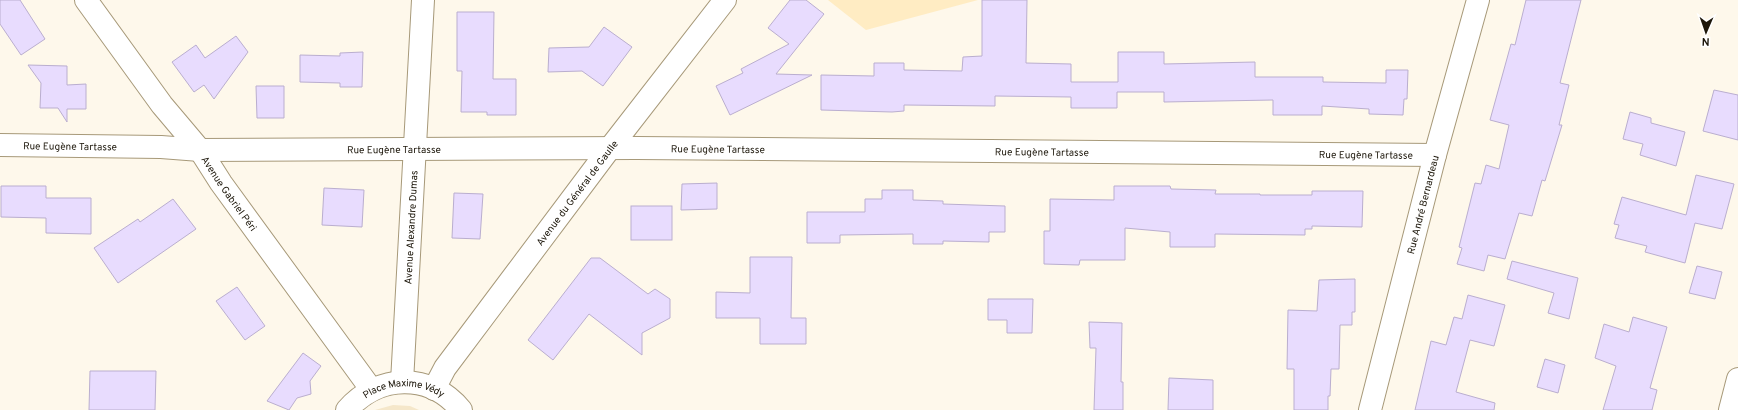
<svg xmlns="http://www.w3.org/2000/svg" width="1738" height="410" font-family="Overpass,sans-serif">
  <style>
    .built { fill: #ffecc3 }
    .green { fill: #f5e7ca }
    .building { fill: #e8dcfe; stroke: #baaecf }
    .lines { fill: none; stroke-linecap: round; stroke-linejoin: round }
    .minor-casing { stroke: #a79979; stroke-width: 24 }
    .tertiary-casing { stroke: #a79979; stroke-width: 24 }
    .minor { stroke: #fff; stroke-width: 22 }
    .tertiary { stroke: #fff; stroke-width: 22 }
    .labels { text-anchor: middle; stroke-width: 4; stroke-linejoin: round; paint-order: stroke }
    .street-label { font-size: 10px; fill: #1c160a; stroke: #fff }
  </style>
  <rect width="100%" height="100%" fill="#fef8eb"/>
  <polygon class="built" points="828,0 978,0 866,30"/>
  <polygon class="green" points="393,405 410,406 419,410 375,410"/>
  <g class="building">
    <polygon points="0,0 20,0 45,39 21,55 0,24"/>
    <polygon points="790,0 806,0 824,14 776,74 812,75 730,115 716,86 743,73 741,69 789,44 768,28"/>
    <polygon points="982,0 1027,0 1026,63 1071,64 1071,82 1118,82 1118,52 1164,52 1164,64 1255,62 1255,77 1323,77 1323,82 1386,83 1386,70 1408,70 1407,99 1404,99 1403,115 1369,114 1369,109 1322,106 1322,115 1273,115 1273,100 1164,102 1164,92 1117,92 1117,108 1071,108 1071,97 995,96 995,106 904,105 904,111 892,112 821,110 821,75 874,76 874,63 904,63 904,70 962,71 963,57 982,56"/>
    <polygon points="1526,0 1581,0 1560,83 1569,85 1559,125 1562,125 1545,181 1542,180 1532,216 1519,213 1505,259 1488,255 1484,271 1457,264 1462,248 1459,247 1475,183 1481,184 1486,165 1499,169 1509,125 1490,120 1511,44 1515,45"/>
    <polygon points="457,12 494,12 493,79 516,79 516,115 487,115 487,112 461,112 462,71 457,71"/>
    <polygon points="604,27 632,47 603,86 582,71 548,72 549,48 589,47"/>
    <polygon points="236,36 248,52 214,99 204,85 194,92 172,62 196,45 205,58"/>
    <polygon points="363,52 362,87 340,87 340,83 300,82 300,55 340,56 340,53"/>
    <polygon points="28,65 67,66 67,85 86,84 86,109 67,109 67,122 58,108 40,108 41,83"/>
    <polygon points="256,86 284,86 284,118 257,118"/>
    <polygon points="1714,90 1738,95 1738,140 1703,131"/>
    <polygon points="1630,112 1651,118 1651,123 1685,132 1676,166 1640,155 1643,144 1623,139"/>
    <polygon points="1696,175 1734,184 1722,229 1695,223 1685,263 1645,252 1647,246 1615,238 1619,225 1614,224 1622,197 1686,215"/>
    <polygon points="717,183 717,209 681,210 682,184"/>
    <polygon points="1,186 46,186 46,198 91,198 91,234 46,233 46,218 1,217"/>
    <polygon points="1114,186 1170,186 1171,189 1216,190 1215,194 1260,194 1260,195 1312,195 1312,191 1363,191 1362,227 1312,226 1312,229 1305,229 1305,235 1215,234 1215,247 1170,247 1170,232 1125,228 1125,260 1080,260 1079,265 1044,264 1044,231 1050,231 1050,199 1114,200"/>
    <polygon points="324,188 364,190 362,227 322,225"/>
    <polygon points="882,190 913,190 913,200 943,201 943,204 1005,206 1005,232 989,232 989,242 943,241 943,244 913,244 913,234 840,235 840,243 807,243 807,212 865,212 865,199 882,199"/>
    <polygon points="454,193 483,194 480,239 452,238"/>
    <polygon points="173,199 196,229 118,283 94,248 138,219 140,222"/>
    <rect x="631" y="206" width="41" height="34"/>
    <polygon points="750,257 792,257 791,318 806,318 806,344 760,344 760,318 716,318 716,292 750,293"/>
    <polygon points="591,258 600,258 648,294 655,289 670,299 670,318 642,333 642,355 589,314 553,360 528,340"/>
    <polygon points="1512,261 1578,278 1569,319 1548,313 1554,293 1507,279"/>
    <polygon points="1697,266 1722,272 1715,299 1689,293"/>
    <polygon points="1355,279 1355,312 1352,312 1352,325 1340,325 1339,369 1331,369 1330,396 1328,396 1328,410 1294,410 1294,369 1287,369 1288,310 1317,311 1319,280"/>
    <polygon points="237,287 265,326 245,340 216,301"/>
    <polygon points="1468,295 1505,305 1494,346 1470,340 1456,392 1495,403 1494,410 1415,410 1431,341 1446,345 1454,317 1462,319"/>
    <polygon points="988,299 1033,299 1032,333 1007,333 1007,320 988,320"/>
    <polygon points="1633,317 1667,327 1650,388 1657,390 1652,410 1603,410 1616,366 1595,358 1604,324 1629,332"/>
    <polygon points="1089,322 1122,323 1121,382 1123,382 1123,410 1094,410 1096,348 1090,348"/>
    <polygon points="303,353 321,366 310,381 311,394 297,398 289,410 267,401"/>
    <polygon points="1545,359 1565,365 1558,393 1537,387"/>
    <polygon points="90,371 156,371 155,410 89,410"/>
    <polygon points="1169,378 1213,380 1213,410 1168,410"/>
  </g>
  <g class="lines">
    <defs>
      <g id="minor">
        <path id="s1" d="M 86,0 L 162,105 L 200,150 L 221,183 L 371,389"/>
        <path id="s2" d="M 0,145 L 161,147 L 200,150 L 636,148 L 1435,155"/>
        <path id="s3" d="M 402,382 L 423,0"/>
        <path id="s4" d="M 1370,410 L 1435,155 L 1478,0"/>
        <polyline points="1730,410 1738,379"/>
      </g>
      <g id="tertiary">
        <path id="s5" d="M 434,389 L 445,368 L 610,148 L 725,0"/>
        <path id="s6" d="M 347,410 C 378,374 430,372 461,410"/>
      </g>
    </defs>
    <use href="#minor" class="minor-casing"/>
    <use href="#tertiary" class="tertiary-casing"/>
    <use href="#minor" class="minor"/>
    <use href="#tertiary" class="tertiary"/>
  </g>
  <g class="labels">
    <g class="street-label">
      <text dy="4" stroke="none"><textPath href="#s2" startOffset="70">Rue Eugène Tartasse</textPath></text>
      <text dy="4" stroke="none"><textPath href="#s2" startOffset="718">Rue Eugène Tartasse</textPath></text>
      <text dy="4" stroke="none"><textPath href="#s2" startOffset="394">Rue Eugène Tartasse</textPath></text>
      <text dy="4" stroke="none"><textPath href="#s2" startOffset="1042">Rue Eugène Tartasse</textPath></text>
      <text dy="4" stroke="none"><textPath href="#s2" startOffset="1366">Rue Eugène Tartasse</textPath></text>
      <text dy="4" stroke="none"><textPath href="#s5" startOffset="243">Avenue du Général de Gaulle</textPath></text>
      <text dy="4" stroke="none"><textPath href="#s1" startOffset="241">Avenue Gabriel Péri</textPath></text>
      <text dy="4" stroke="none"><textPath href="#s4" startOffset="212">Rue André Bernardeau</textPath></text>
      <text dy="4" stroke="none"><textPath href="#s3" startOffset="155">Avenue Alexandre Dumas</textPath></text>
      <text dy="4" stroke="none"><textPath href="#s6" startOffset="65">Place Maxime Védy</textPath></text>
    </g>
  </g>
  <g transform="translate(1706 32) rotate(182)" stroke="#ffffff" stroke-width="3" paint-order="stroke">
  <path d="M0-3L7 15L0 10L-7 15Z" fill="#1c160a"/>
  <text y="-6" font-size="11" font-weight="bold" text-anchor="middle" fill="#1c160a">N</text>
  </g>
</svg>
